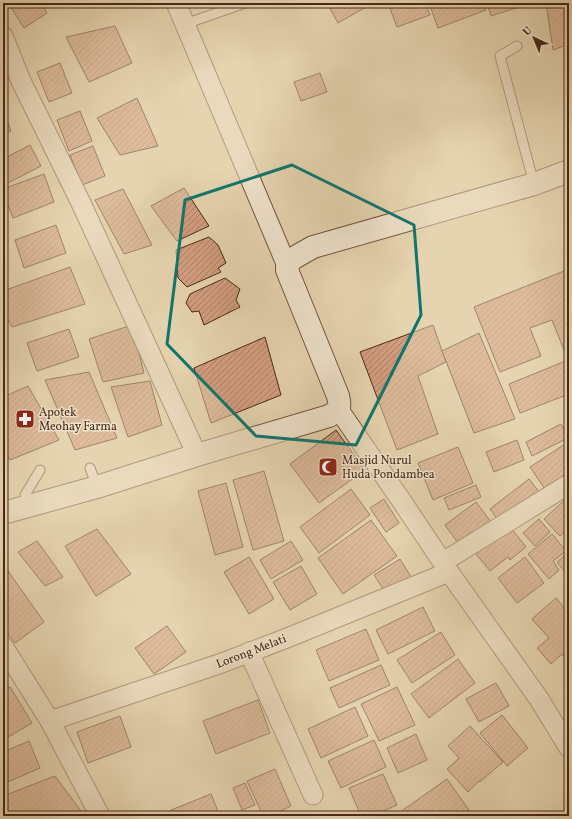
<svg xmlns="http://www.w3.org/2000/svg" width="572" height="819" font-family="Vollkorn,serif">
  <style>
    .building { fill: url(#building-hatch); stroke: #482818 }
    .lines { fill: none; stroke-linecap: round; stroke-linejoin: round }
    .service-casing { stroke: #70533e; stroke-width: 11 }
    .minor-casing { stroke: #70533e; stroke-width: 21 }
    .tertiary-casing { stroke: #70533e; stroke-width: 24 }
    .service { stroke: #efe3cc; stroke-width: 9 }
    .minor { stroke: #efe3cc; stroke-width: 19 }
    .tertiary { stroke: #efe3cc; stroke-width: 22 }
    .marked { fill: none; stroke: #0f766e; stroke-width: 3; stroke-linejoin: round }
    .labels { text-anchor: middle; stroke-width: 3; stroke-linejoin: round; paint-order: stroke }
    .poi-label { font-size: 12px; fill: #482818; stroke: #efe3cc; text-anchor: start }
    .street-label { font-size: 12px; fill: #482818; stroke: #efe3cc }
  </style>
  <defs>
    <pattern id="building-hatch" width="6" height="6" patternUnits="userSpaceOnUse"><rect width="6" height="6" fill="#d39e80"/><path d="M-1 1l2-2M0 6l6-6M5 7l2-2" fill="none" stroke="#ad8168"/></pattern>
  </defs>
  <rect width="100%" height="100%" fill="#e6d4b0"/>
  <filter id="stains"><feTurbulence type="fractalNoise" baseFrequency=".005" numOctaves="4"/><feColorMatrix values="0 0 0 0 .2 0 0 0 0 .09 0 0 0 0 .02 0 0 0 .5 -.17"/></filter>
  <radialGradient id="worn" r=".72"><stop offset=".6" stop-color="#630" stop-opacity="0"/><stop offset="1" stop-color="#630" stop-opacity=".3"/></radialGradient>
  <g class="building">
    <polygon points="8,3 41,3 47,13 24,28"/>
    <polygon points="327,3 373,3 338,23"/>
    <polygon points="388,3 425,3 430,15 397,27"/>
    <polygon points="429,3 484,3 486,10 438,28"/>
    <polygon points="487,3 532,3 491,16"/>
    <polygon points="546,3 569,3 569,44 553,50"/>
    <polygon points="115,26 132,63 89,82 66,37"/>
    <polygon points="60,63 72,93 49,102 37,72"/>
    <polygon points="320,73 327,92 301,101 294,82"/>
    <polygon points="137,98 158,146 120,155 97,118"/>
    <polygon points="3,109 11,131 3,134"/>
    <polygon points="80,111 92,141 69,151 57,120"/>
    <polygon points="30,145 41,166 4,185 3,182 3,159"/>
    <polygon points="93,146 105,176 82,185 70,155"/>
    <polygon points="44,174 54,202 13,218 3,191 3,189"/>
    <polygon points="184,188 209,226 177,241 151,206"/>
    <polygon points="123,189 152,245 124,254 95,200"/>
    <polygon points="56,225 66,253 24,268 15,240"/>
    <polygon points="209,237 218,245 226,263 218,268 221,272 187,287 178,278 176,250"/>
    <polygon points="70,267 85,304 12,327 3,311 3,291"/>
    <polygon points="569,269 569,394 520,413 509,384 568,360 552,320 530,328 541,356 500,372 474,307"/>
    <polygon points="225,278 240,289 236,300 240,307 204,325 199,311 192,312 186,303 190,294"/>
    <polygon points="132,325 144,373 103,382 89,339"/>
    <polygon points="433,325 446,362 418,376 438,434 397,450 360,352"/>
    <polygon points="69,329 79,357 37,371 27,343"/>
    <polygon points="479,333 515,419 474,433 442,351"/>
    <polygon points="265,337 281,395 211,423 194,368"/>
    <polygon points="89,372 117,438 75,450 45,380"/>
    <polygon points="150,381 162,425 128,437 111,387"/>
    <polygon points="28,386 59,440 10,460 3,448 3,397"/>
    <polygon points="561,424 568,438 532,456 526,442"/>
    <polygon points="336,430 365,470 319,503 290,464"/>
    <polygon points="517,440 524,460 494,472 486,452"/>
    <polygon points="568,442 569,443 569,481 549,495 530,467"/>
    <polygon points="458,447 473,483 433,500 418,463"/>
    <polygon points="264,471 284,541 253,550 233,480"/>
    <polygon points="529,479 544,498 504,529 490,509"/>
    <polygon points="226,483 243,547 215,555 198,491"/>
    <polygon points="476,485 481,497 449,510 444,498"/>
    <polygon points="351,489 370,515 319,553 300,527"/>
    <polygon points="569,496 569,528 560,536 544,519"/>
    <polygon points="384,499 399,523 386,532 370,508"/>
    <polygon points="476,502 494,526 463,550 445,525"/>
    <polygon points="539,519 550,532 535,546 523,533"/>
    <polygon points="371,520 397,556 343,594 318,558"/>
    <polygon points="511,528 526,547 510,560 508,557 490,571 472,549"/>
    <polygon points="97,529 131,574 96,596 65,546"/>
    <polygon points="552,534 566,551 553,561 559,570 549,579 528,554"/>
    <polygon points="37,541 63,577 45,586 18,552"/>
    <polygon points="291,541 303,560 271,579 260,560"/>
    <polygon points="569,552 569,577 557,562"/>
    <polygon points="249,557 274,599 249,614 224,572"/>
    <polygon points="525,557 544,583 517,603 498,578"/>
    <polygon points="400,559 411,577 386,593 374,575"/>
    <polygon points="3,564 44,622 15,643 3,627"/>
    <polygon points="301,566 317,594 290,610 273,582"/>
    <polygon points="556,598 569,614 569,660 567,661 562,654 551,664 537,648 549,638 532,619"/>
    <polygon points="423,607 435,631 388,654 376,630"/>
    <polygon points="167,626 186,652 154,674 135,648"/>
    <polygon points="366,629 379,660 329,681 316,650"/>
    <polygon points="441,632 455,655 412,683 397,660"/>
    <polygon points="458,659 475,683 429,718 411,694"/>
    <polygon points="381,665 390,685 339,708 330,688"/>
    <polygon points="496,683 509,706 479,722 466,699"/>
    <polygon points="10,687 32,723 3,740 3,691"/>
    <polygon points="397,687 415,725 379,741 361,704"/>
    <polygon points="258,700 270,733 216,754 203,721"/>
    <polygon points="355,707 368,736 321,758 308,729"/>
    <polygon points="502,715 528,748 507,766 480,733"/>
    <polygon points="120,716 131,747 88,763 77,732"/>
    <polygon points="470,726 503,762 480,782 479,781 468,792 447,769 459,758 448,746"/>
    <polygon points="416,734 427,760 398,773 387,748"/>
    <polygon points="374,740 386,767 341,788 328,761"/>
    <polygon points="29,741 40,768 3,784 3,752"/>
    <polygon points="275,769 291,806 270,816 263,816 247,781"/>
    <polygon points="383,774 397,805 372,816 361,816 349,788"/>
    <polygon points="55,776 81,811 68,816 3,816 3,796"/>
    <polygon points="447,779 469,810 460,816 408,816 403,810"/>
    <polygon points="245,783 255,805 242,810 233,788"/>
    <polygon points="211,794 220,816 173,816 171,810"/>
  </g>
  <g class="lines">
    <defs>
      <g id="service">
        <polyline points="185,24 245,3"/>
        <polyline points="517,46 500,56 534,184"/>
        <polyline points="90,468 97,487"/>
        <polyline points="29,506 25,495 40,470"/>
      </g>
      <g id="minor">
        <polyline points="176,3 287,266"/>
        <polyline points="3,36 21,81 81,203 197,455"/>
        <polyline points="339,410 405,506 449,572 539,699 569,748"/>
        <polyline points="443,562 569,484"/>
        <polyline points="3,646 50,721 100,816"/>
        <polyline points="249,652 313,795"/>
        <polyline points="50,721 222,663 287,638 449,572"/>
      </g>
      <path id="tertiary" d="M 3,513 L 97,487 L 197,455 L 329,416 C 340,410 341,408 338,396 L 287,270 L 287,266 L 292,259 L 313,247 L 534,184 L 569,171"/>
    </defs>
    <use href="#service" class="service-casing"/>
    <use href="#minor" class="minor-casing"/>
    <use href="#tertiary" class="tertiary-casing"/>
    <use href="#service" class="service"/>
    <use href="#minor" class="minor"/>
    <use href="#tertiary" class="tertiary"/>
  </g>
  <path d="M0 0H572V819H0ZM 292,165 L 414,225 L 421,315 L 356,445 L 256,436 L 167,344 L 185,200 Z" fill="#e6d4b0" fill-opacity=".55" fill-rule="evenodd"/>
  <path class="marked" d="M 292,165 L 414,225 L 421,315 L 356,445 L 256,436 L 167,344 L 185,200 Z"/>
  <defs>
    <symbol id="pharmacy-square" viewBox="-11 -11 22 22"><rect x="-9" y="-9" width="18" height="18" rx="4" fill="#8f2418" stroke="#efe3cc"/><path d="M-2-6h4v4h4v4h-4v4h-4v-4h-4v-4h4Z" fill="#fff"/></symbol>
    <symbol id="mosque-square" viewBox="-11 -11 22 22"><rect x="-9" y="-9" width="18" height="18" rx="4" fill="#8f2418" stroke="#efe3cc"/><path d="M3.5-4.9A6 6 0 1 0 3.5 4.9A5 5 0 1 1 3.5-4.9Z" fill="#fff"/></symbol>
  </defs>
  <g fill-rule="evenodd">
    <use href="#pharmacy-square" x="14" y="408" width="22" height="22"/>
    <use href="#mosque-square" x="317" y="456" width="22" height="22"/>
  </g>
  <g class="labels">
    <g class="poi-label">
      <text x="39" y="416">Apotek<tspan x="39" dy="14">Meohay Farma</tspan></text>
      <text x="342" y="464">Masjid Nurul<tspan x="342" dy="14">Huda Pondambea</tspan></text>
    </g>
    <g class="street-label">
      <text transform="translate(251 651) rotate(-21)" y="4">Lorong Melati</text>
    </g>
  </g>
  <rect width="572" height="819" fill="none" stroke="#e6d4b0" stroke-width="16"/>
  <rect x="4" y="4" width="564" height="811" fill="none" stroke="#482818" stroke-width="2"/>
  <rect x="8" y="8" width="556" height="803" fill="none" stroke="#482818"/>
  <g transform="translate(534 38) rotate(316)" stroke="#efe3cc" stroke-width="3" paint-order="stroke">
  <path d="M0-3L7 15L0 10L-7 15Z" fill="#482818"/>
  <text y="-6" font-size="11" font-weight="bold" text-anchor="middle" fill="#482818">U</text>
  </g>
  <rect width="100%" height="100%" filter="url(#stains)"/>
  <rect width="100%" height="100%" fill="url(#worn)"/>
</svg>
